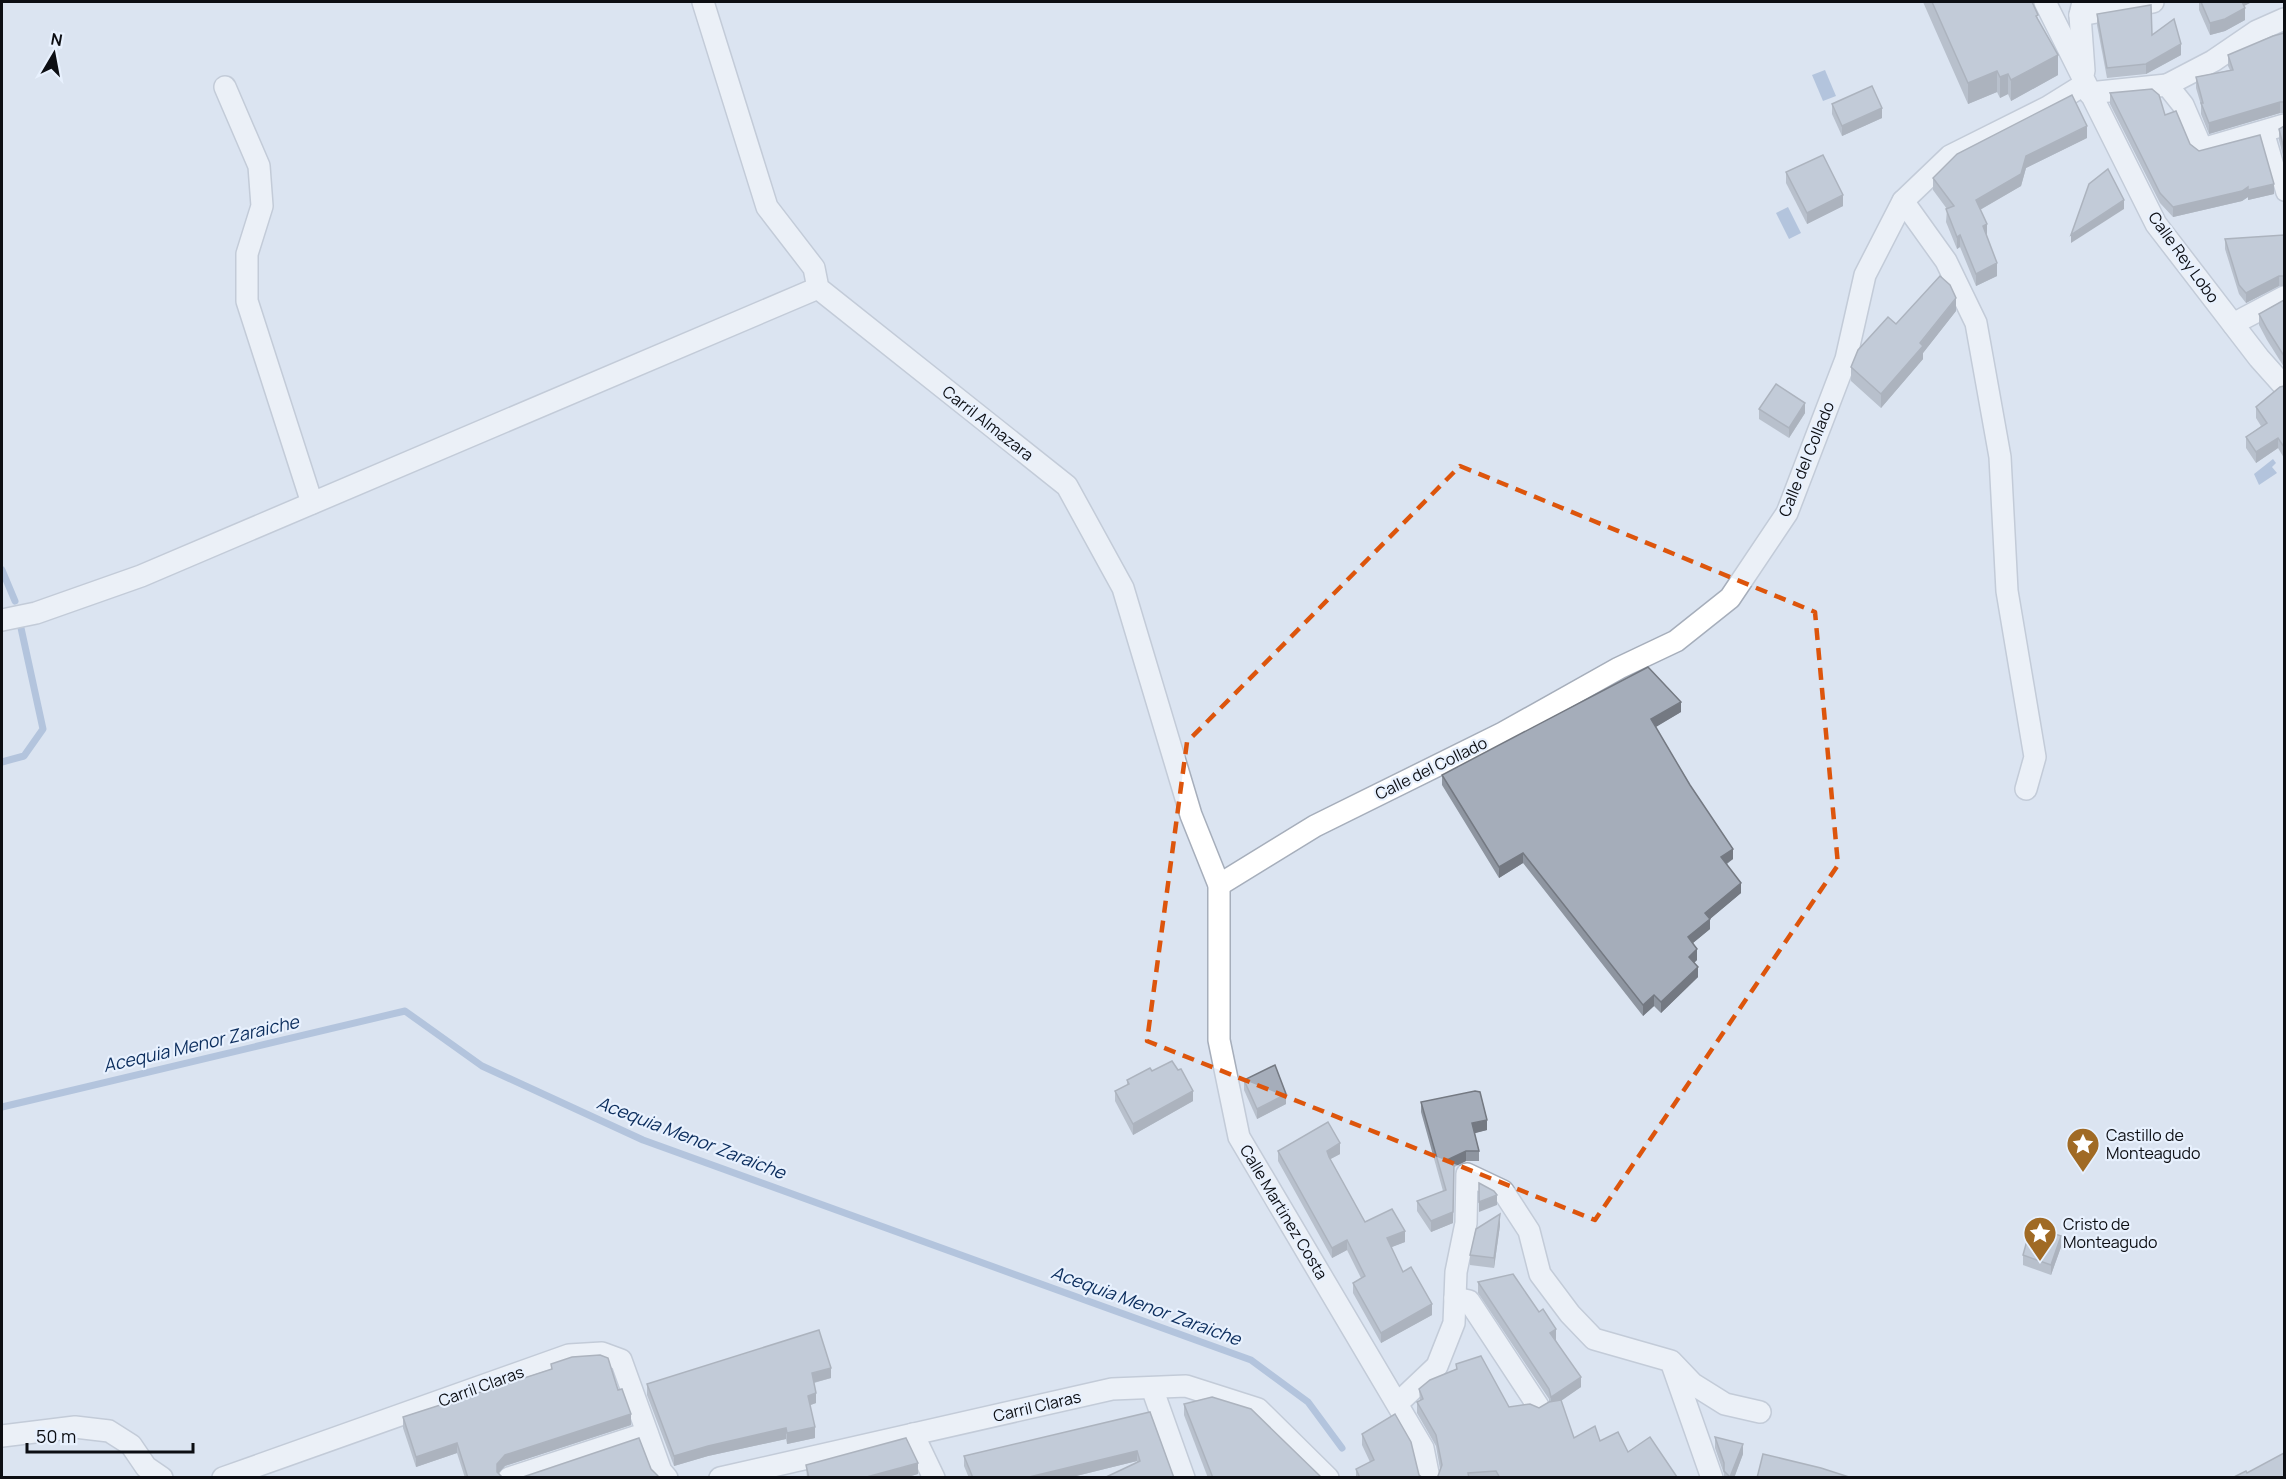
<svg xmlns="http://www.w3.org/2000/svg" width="2286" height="1479" font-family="Manrope,sans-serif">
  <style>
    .water { fill: #849ec5 }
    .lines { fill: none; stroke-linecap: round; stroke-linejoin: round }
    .stream { stroke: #849ec5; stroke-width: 7 }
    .pedestrian-casing { stroke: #a6aebb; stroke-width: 18 }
    .minor-casing { stroke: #a6aebb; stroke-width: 24 }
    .pedestrian { stroke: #fff; stroke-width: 15 }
    .minor { stroke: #fff; stroke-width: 21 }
    .wall { fill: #8e95a0 }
    .shaded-wall { fill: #747982 }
    .building { fill: #a5adba; stroke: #747982; stroke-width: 1.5 }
    .marked { fill: none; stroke: #dd550c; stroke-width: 4.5; stroke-dasharray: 12 8; stroke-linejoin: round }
    .labels { text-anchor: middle; stroke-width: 4.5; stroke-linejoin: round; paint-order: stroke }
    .street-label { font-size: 16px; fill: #0c0e13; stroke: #e8f1fe }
    .poi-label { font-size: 16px; fill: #0c0e13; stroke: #e8f1fe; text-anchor: start }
    .water-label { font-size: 18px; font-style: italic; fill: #0b2d5d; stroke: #e8f1fe }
  </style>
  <rect width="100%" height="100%" fill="#dbe4f1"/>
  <g class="water">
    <polygon points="1825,70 1836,96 1823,101 1812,75"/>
    <polygon points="1788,207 1801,233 1789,239 1776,213"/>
    <polygon points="2273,459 2276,463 2272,467 2277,473 2259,485 2254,474"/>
  </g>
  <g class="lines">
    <g class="stream">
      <polyline points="2,570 15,601"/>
      <polyline points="2,762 24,756 43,729 21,628"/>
      <polyline points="2,1107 405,1011 482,1066 643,1140 1251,1360 1308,1402 1342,1448"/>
    </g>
    <defs>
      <polyline id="pedestrian" points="2266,131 2284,193"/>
      <g id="minor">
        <polyline points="703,2 767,207 814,268 818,288 1067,486 1123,588 1191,815 1219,885 1219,1040 1239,1137 1423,1448 1429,1478"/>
        <polyline points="2045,2 2156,224 2259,358 2284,386"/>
        <polyline points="2083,2 2080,15 2084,71"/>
        <polyline points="2080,15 2153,2"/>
        <polyline points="2167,85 2213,61 2257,31 2284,19"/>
        <polyline points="225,87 259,166 262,206 247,254 247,301 312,503"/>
        <polyline points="2089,93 2167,85 2183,105 2202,149 2284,125"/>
        <polyline points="1903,201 1946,261 1976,323 2000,457 2007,591 2035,757 2026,789"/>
        <polyline points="2233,324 2284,297"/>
        <polyline points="2,620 36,613 141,576 818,288"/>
        <polyline points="1219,885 1315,826 1503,733 1619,668 1676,641 1730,598 1787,513 1846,359 1865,275 1903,201 1950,156 2048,107 2085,84"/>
        <polyline points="1455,1298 1469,1301 1538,1406"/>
        <polyline points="1673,1367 1712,1478"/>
        <polyline points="1152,1388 1184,1478"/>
        <polyline points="1398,1403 1437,1366 1454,1323 1456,1272 1466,1223 1467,1174 1503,1191 1529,1231 1540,1274 1570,1314 1594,1339 1671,1361 1693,1384 1725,1404 1760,1412"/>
        <polyline points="913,1434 934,1478"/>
        <polyline points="2,1436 75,1427 109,1431 131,1445 146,1467 162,1478"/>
        <polyline points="223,1478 569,1355 602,1353 621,1360 661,1471 667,1478"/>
        <polyline points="509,1478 647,1433"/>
        <polyline points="720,1478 1112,1389 1186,1386 1258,1409 1328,1478"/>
      </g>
    </defs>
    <use href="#pedestrian" class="pedestrian-casing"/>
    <use href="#minor" class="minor-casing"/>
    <use href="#pedestrian" class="pedestrian"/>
    <use href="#minor" class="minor"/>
  </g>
  <g class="wall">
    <polygon points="1923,2 2032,2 2058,75 2011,101 2008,94 2000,98 1997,92 1968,104"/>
    <polygon points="2199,2 2252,2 2244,6 2245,20 2225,31 2210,35 2199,10"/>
    <polygon points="2097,14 2152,35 2181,55 2146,74 2107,78 2097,25"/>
    <polygon points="2284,33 2284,113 2280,113 2209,134 2201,114 2201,105 2196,88 2196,77 2230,70 2228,66 2228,55"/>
    <polygon points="2110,93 2165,115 2190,144 2199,151 2274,194 2248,200 2248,197 2242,201 2173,217 2160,203 2110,104"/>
    <polygon points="1832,104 1882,118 1842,136 1832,114"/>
    <polygon points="2284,126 2284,160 2279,140 2279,129"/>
    <polygon points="2087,138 2026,168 2021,186 1980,210 1997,276 1976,286 1960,247 1957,249 1946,222 1947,209 1933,190 1933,178"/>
    <polygon points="1786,172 1843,206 1807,224 1786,183"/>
    <polygon points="2284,235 2284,286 2279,286 2246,303 2239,294 2225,249 2225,239"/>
    <polygon points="2284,300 2284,367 2267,340 2259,325 2259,314"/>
    <polygon points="1956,311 1923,353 1923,359 1881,408 1851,381 1851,367 1896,324"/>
    <polygon points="2284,386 2284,458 2278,448 2256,463 2246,448 2246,437 2261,426 2256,418 2256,407"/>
    <polygon points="1759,409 1805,413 1789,438 1759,419"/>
    <polygon points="1681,712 1655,727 1733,859 1727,864 1741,893 1710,919 1710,929 1693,943 1697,960 1694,963 1698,977 1661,1013 1654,1006 1643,1016 1523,863 1499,878 1442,785 1442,775"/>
    <polygon points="1178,1070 1193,1101 1133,1135 1115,1101 1115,1091 1127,1085 1127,1080 1152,1071"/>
    <polygon points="1244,1080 1286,1104 1257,1119 1244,1090"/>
    <polygon points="1421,1102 1487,1130 1474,1133 1479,1151 1479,1161 1466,1161 1454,1167 1453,1223 1431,1232 1417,1211 1417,1201 1443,1191 1421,1112"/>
    <polygon points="1278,1151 1340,1154 1330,1159 1365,1222 1405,1242 1391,1247 1403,1272 1432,1315 1381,1343 1353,1293 1353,1283 1361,1278 1347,1250 1332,1258 1278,1161"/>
    <polygon points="1500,1225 1494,1268 1470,1265 1470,1255"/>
    <polygon points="2061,1247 2051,1275 2023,1265 2023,1255"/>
    <polygon points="1478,1282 1556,1340 1581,1387 1561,1400 1574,1438 1600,1441 1628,1452 1677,1478 1436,1478 1438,1476 1440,1469 1436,1446 1417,1413 1417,1402 1420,1401 1419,1389 1456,1369 1456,1364 1509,1407 1539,1408 1549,1402 1549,1399 1478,1293"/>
    <polygon points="551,1364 631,1425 505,1466 498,1473 503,1478 465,1478 457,1453 416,1467 403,1428 403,1417 551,1369"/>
    <polygon points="831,1378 814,1383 816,1403 810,1405 815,1438 787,1444 786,1439 708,1456 674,1466 647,1395 647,1384"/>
    <polygon points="1184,1404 1322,1478 1208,1478 1184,1415"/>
    <polygon points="1150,1412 1174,1478 1137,1462 1137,1461 1068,1478 969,1478 964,1466 964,1456"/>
    <polygon points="1362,1434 1419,1475 1423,1478 1356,1478 1356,1469 1370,1462 1362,1445"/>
    <polygon points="1715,1437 1743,1454 1734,1478 1724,1478 1724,1474 1715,1448"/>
    <polygon points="806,1465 918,1474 904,1478 807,1478"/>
  </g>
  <g class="shaded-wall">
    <polygon points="2239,2 2252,2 2239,8"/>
    <polygon points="2245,8 2245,20 2225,31 2210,35 2210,23"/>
    <polygon points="2181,44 2181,55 2146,74 2146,64"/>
    <polygon points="2058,55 2058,75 2011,101 2011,80"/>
    <polygon points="1997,71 1997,92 1968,104 1968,83"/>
    <polygon points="2008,74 2008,94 2000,98 2000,77"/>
    <polygon points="2280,102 2280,113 2209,134 2209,123"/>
    <polygon points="1882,108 1882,118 1842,136 1842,126"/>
    <polygon points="2087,126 2087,138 2026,168 2021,186 1976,212 1976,200 2026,156"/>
    <polygon points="2274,184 2274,194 2248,200 2248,190"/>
    <polygon points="2248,187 2248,197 2242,201 2173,217 2173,207"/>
    <polygon points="1843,195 1843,206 1807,224 1807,213"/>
    <polygon points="2124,200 2124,209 2071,243 2071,235"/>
    <polygon points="1987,224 1987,236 1983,226"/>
    <polygon points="1960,235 1960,247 1957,249 1957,237"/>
    <polygon points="1997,263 1997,276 1976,286 1976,274"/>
    <polygon points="2279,276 2279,286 2246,303 2246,293"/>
    <polygon points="1956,298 1956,311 1923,353 1923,359 1881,408 1881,394"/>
    <polygon points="1805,403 1805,413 1789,438 1789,428"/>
    <polygon points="2278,438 2278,448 2256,463 2256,452"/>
    <polygon points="1681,702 1681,712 1651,730 1651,719"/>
    <polygon points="1733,849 1733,859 1721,867 1721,857"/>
    <polygon points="1523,853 1523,863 1499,878 1499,867"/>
    <polygon points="1741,883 1741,893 1710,919 1710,929 1688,947 1688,937 1705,913"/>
    <polygon points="1697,949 1697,960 1689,967 1689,957"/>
    <polygon points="1698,967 1698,977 1661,1013 1661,1002"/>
    <polygon points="1654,995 1654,1006 1643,1016 1643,1005"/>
    <polygon points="1193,1091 1193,1101 1133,1135 1133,1124"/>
    <polygon points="1286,1094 1286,1104 1257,1119 1257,1109"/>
    <polygon points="1487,1120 1487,1130 1472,1134 1472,1123"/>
    <polygon points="1340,1143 1340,1154 1327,1161 1327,1151"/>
    <polygon points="1466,1151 1466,1161 1454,1167 1453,1223 1431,1232 1431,1221 1453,1212 1447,1160"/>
    <polygon points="1497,1195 1497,1205 1479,1212 1479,1202"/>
    <polygon points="1500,1214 1500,1225 1494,1268 1494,1258"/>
    <polygon points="1405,1231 1405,1242 1387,1249 1387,1238"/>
    <polygon points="2061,1236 2061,1247 2051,1275 2051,1265"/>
    <polygon points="1347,1240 1347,1250 1332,1258 1332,1248"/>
    <polygon points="1432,1304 1432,1315 1381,1343 1381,1333"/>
    <polygon points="1556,1329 1556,1340 1550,1343 1550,1333"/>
    <polygon points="831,1368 831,1378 812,1383 812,1373"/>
    <polygon points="1581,1377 1581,1387 1551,1408 1551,1397"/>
    <polygon points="816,1393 816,1403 808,1406 808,1396"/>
    <polygon points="631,1414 631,1425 505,1466 497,1475 497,1464 505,1455"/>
    <polygon points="815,1427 815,1438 787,1444 787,1433"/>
    <polygon points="786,1428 786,1439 708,1456 674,1466 674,1456 708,1446"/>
    <polygon points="457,1443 457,1453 416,1467 416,1457"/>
    <polygon points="1743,1444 1743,1454 1734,1478 1730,1478"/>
    <polygon points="1137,1451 1137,1461 1068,1478 1025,1478"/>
    <polygon points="918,1463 918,1474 904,1478 863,1478"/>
  </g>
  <g class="building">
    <polygon points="1932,2 2032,2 2038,15 2036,16 2058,55 2011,80 2008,74 2000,77 1997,71 1968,83"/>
    <polygon points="2201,2 2242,2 2245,8 2225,19 2210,23"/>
    <polygon points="2151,5 2152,35 2174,19 2181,44 2146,64 2107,68 2097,14"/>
    <polygon points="2284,33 2284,102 2280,102 2209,123 2201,103 2203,103 2196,77 2233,70 2228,55 2273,36"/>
    <polygon points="1872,86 1882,108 1842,126 1832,104"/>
    <polygon points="2152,89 2159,95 2165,115 2176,111 2190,144 2199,151 2260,135 2274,184 2248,190 2248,187 2242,191 2173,207 2160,193 2110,93"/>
    <polygon points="2072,95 2087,126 2026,156 2021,174 1976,200 1987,224 1983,226 1997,263 1976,274 1960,235 1957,237 1946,209 1954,206 1933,178 1957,154"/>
    <polygon points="2284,126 2284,149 2279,129"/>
    <polygon points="1823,155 1843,195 1807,213 1786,172"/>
    <polygon points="2108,169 2124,200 2071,235 2089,184"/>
    <polygon points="2284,235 2284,276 2279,276 2246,293 2239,285 2225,239"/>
    <polygon points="1940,276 1950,285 1956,298 1920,343 1923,346 1881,394 1851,367 1858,350 1888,317 1896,324"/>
    <polygon points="2284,300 2284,356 2267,329 2259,314"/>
    <polygon points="1776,384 1805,403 1789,428 1759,409"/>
    <polygon points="2284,386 2284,447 2278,438 2256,452 2246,437 2267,423 2256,407 2280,387"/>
    <polygon points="1648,667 1681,702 1651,719 1690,785 1733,849 1721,857 1741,883 1705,913 1710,919 1688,937 1697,949 1689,957 1698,967 1661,1002 1654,995 1643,1005 1523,853 1499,867 1442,775"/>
    <polygon points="1172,1061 1178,1070 1181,1069 1193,1091 1133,1124 1115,1091 1129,1084 1127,1080 1150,1068 1152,1071"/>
    <polygon points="1275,1065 1286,1094 1257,1109 1244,1080"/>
    <polygon points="1475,1091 1480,1092 1487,1120 1472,1123 1479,1151 1466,1151 1447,1160 1454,1163 1453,1212 1431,1221 1417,1201 1446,1190 1421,1102"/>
    <polygon points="1328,1122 1340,1143 1327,1151 1329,1157 1365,1222 1392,1209 1405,1231 1387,1238 1403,1272 1411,1267 1432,1304 1381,1333 1353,1283 1365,1276 1347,1240 1332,1248 1278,1151"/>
    <polygon points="1479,1183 1494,1191 1497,1195 1479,1202"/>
    <polygon points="1500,1214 1494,1258 1470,1255 1476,1229"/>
    <polygon points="2031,1226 2061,1236 2051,1265 2023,1255"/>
    <polygon points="1513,1274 1539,1312 1543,1309 1556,1329 1550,1333 1581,1377 1551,1397 1549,1389 1478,1282"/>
    <polygon points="819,1330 831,1368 812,1373 816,1393 808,1396 815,1427 787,1433 786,1428 708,1446 674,1456 647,1384"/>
    <polygon points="600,1355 608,1358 618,1390 622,1389 631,1414 505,1455 497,1464 497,1472 503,1478 468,1478 457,1443 416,1457 403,1417 552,1369 551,1364 572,1357"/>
    <polygon points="1481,1356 1509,1407 1530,1404 1539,1408 1549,1402 1561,1400 1574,1438 1595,1426 1600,1441 1618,1432 1628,1452 1650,1437 1677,1477 1500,1478 1496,1471 1468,1473 1469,1478 1436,1478 1438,1476 1442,1465 1436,1435 1417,1402 1423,1399 1419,1389 1430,1380 1457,1369 1456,1364"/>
    <polygon points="1212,1397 1251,1409 1322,1478 1213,1478 1184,1404"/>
    <polygon points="1150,1412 1174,1478 1104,1478 1140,1461 1137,1451 1025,1478 973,1478 964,1456"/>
    <polygon points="1395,1414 1411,1442 1419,1475 1423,1478 1360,1478 1356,1469 1374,1460 1362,1434"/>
    <polygon points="1715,1437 1743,1444 1730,1477 1724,1471 1724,1463"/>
    <polygon points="639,1438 651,1469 658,1476 661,1478 520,1478"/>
    <polygon points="906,1438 918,1463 863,1478 809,1478 806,1465"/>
    <polygon points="2284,1453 2284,1478 2232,1478 2246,1471 2247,1473"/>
    <polygon points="1763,1454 1821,1468 1852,1478 1757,1478"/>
  </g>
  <path d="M0 0H2286V1479H0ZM 1460,466 L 1815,612 L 1838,865 L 1595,1220 L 1147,1041 L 1187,742 Z" fill="#dbe4f1" fill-opacity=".55" fill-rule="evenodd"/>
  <path class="marked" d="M 1460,466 L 1815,612 L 1838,865 L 1595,1220 L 1147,1041 L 1187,742 Z"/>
  <defs>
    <symbol id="sight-pin" viewBox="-11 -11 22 30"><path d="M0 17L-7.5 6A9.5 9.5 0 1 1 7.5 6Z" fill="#a06a24" stroke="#e8f1fe"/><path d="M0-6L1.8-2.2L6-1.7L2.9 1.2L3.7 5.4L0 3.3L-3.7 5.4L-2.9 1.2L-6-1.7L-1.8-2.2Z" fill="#fff"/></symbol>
  </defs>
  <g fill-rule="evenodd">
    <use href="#sight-pin" x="2064" y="1125" width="38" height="52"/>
    <use href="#sight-pin" x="2021" y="1214" width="38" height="52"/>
  </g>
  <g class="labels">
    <g class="street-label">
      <text transform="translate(2184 257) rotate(54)" y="6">Calle Rey Lobo</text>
      <text transform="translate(988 423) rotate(38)" y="6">Carril Almazara</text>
      <text transform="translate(1806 459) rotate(-68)" y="6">Calle del Collado</text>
      <text transform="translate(1431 768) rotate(-26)" y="6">Calle del Collado</text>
      <text transform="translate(1284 1212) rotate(59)" y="6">Calle Martinez Costa</text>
      <text transform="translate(481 1386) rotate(-20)" y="6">Carril Claras</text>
      <text transform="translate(1037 1406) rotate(-13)" y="6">Carril Claras</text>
    </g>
    <g class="poi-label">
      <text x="2106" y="1141">Castillo de<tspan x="2106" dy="18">Monteagudo</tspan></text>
      <text x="2063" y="1230">Cristo de<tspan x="2063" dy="18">Monteagudo</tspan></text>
    </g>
    <g class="water-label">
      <text transform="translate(201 1044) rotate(-13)" y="6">Acequia Menor Zaraiche</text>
      <text transform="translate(691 1138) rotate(21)" y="6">Acequia Menor Zaraiche</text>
      <text transform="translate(1146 1306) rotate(20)" y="6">Acequia Menor Zaraiche</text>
    </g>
  </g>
  <rect width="2286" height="1479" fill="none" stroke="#0c0e13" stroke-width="6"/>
  <g transform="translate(54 54) rotate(10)" stroke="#e8f1fe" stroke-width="4.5" paint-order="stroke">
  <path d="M0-4.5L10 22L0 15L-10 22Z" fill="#0c0e13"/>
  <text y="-9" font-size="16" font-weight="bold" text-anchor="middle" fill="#0c0e13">N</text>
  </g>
  <path d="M27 1443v9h166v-9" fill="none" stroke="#0c0e13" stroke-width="3"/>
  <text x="36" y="1443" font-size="18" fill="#0c0e13" stroke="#e8f1fe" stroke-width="4.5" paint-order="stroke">50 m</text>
</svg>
